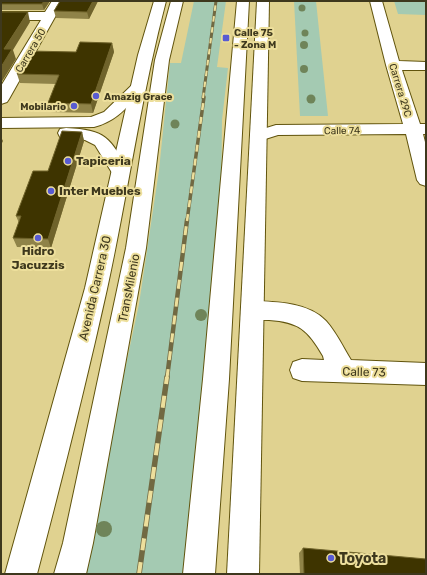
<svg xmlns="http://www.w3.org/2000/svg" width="427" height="575" font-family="Rubik,sans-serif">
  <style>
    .green { fill: #a4cab2 }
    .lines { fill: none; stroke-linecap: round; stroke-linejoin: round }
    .minor-casing { stroke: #61540d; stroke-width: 2 }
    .highway-casing { stroke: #61540d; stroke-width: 2 }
    .minor { fill: #fff; fill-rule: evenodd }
    .highway { fill: #fff; fill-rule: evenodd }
    .rail-far3-casing { stroke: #716942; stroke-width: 3 }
    .rail-far2-casing { stroke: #716942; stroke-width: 3.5 }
    .rail-far1-casing { stroke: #716942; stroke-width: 4.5 }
    .rail-casing { stroke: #716942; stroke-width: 5.5 }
    .rail-far3 { stroke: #eddf9c; stroke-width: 2; stroke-dasharray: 5.5; stroke-linecap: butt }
    .rail-far2 { stroke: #eddf9c; stroke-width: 2.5; stroke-dasharray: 7; stroke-linecap: butt }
    .rail-far1 { stroke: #eddf9c; stroke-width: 3; stroke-dasharray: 9; stroke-linecap: butt }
    .rail { stroke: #eddf9c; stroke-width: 4; stroke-dasharray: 12; stroke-linecap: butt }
    .tree { fill: #6f8459 }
    .wall { fill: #8f8348 }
    .shaded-wall { fill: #6f632b }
    .building { fill: #3e3400; stroke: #6f632b }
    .poi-dot { fill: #585bd2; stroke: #eddf9c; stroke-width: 1.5 }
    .labels { text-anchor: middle; stroke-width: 4; stroke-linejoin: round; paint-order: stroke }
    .far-poi-label { font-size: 10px; font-weight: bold; fill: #3e381d; stroke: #eddf9c; text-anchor: start }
    .far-street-label { font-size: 10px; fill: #3e381d; stroke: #eddf9c }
    .poi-label { font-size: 12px; font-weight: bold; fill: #3e381d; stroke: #eddf9c; text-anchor: start }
    .street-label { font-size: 12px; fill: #3e381d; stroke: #eddf9c }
    .near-poi-label { font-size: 14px; font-weight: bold; fill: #3e381d; stroke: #eddf9c; text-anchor: start }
  </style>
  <rect width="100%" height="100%" fill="#e0d290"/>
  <g class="green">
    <polygon points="194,1 226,1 217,67 228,68 222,120 221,215 185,574 81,574 139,304 159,170 170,63 181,63"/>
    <polygon points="294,1 316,1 328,116 300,116"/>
    <polygon points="394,1 426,1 426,15 398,14"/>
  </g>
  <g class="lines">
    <defs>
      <g id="minor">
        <polygon points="52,1 64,1 9,99 7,102 1,104 1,86 41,20 1,20 1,12 45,12"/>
        <polygon points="171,1 183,1 169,60 146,248 93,543 86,574 54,574 63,543 126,248 155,60"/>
        <polygon points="237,1 249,1 229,379 215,574 183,574 203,379"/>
        <polygon points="370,1 382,1 399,61 426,62 426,70 402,70 420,124 426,124 426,134 423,134 426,146 426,186 420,184 417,180 406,134 278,135 259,141 253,140 251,136 253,132 276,125 403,124 386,65"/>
        <path d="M 138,82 L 143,84 L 146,87 L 143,90 C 127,107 117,121 94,127 L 1,128 L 1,118 L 91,117 L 104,112 L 133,84 Z"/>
        <path d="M 66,128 C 107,130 110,138 129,172 L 126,176 L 120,178 L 114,176 L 95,145 L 85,140 L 60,137 L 58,133 L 60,129 Z"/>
        <path d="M 252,301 C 276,302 308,302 326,321 C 336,332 343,347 351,360 L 426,363 L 426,385 L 302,381 L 293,378 L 290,370 L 293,362 L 302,359 L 324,360 L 323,356 C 308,330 299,322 269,320 C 260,320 252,320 244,317 L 241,310 L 244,303 Z"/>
      </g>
      <g id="highway">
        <path d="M 154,1 L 166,1 C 141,96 128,193 107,289 C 86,384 62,479 37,574 L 5,574 L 85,288 L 138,55 Z"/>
        <polygon points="257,1 269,1 259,574 227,574"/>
      </g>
    </defs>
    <use href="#minor" class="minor-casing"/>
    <use href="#highway" class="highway-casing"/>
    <use href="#minor" class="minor"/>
    <use href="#highway" class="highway"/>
    <defs>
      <polyline id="rail-far3" points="203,98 216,1"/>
      <polyline id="rail-far2" points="187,221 204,97"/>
      <polyline id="rail-far1" points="167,378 187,220"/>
      <polyline id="rail" points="139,574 167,377"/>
    </defs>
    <use href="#rail-far3" class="rail-far3-casing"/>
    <use href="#rail-far2" class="rail-far2-casing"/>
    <use href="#rail-far1" class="rail-far1-casing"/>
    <use href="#rail" class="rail-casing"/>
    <use href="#rail-far3" class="rail-far3"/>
    <use href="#rail-far2" class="rail-far2"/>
    <use href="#rail-far1" class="rail-far1"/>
    <use href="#rail" class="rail"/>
  </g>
  <g class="tree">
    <circle cx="302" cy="8" r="3.5"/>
    <circle cx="305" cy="33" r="3.5"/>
    <circle cx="304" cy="45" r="4"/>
    <circle cx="304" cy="69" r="4"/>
    <circle cx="311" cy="99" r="4.5"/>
    <circle cx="175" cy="124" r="4.5"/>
    <circle cx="201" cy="315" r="6"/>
    <circle cx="104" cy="529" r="8"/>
  </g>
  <g class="wall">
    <polygon points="2,1 50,1 44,10 2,10 1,8 1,2"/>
    <polygon points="60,1 98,1 89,19 56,18 54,11"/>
    <polygon points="112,43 114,52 93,113 50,112 48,103 56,84 20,83 17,74 76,52"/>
    <polygon points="82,132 84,141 51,248 17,247 13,238 19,223 16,216 48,171"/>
    <polygon points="303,548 426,574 300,574 299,553"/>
  </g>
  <g class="shaded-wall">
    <polygon points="44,1 50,1 44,10 42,4"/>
    <polygon points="93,1 98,1 89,19 87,12"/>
    <polygon points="28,12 30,22 13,50 16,59 1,83 1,67 4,49"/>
    <polygon points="112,43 114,52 93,113 91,104"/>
    <polygon points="82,132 84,141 51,248 48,239"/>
    <polygon points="1,137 3,141 1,145"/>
  </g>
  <g class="building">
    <polygon points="2,1 44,1 42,4 1,4"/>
    <polygon points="60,1 93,1 87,12 54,11"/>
    <polygon points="1,12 28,12 4,49 12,49 1,67"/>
    <polygon points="80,42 112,43 91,104 48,103 59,75 17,74 30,51 76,52"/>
    <polygon points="62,131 82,132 48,239 13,238 21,216 16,216 33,171 48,171"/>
    <polygon points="303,548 426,559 426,574 304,574"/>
  </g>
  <g class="poi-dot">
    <rect x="222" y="34" width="8" height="8" rx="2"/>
    <circle cx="96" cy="96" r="4"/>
    <circle cx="74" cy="106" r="4"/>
    <circle cx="68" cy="161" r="4"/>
    <circle cx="51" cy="191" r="4"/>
    <circle cx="38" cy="238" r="4"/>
    <circle cx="331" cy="558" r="4"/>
  </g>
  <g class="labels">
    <g class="far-poi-label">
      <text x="234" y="36">Calle 75<tspan x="234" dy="12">- Zona M</tspan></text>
      <text x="104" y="100">Amazig Grace</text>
      <text x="66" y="110" text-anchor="end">Mobilario</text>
    </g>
    <g class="far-street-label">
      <text transform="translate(30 50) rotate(-59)" y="4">Carrera 50</text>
      <text transform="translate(401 90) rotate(73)" y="4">Carrera 29C</text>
      <text transform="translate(342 130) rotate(-1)" y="4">Calle 74</text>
    </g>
    <g class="poi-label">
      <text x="76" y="165">Tapiceria</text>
      <text x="59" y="195">Inter Muebles</text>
      <text x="38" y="255" text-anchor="middle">Hidro<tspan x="38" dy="14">Jacuzzis</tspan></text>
    </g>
    <g class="street-label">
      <text transform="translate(95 288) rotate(-77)" y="4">Avenida Carrera 30</text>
      <text transform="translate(129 288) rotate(-79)" y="4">TransMilenio</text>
      <text transform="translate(364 372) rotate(1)" y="4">Calle 73</text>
    </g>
    <g class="near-poi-label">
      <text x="339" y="563">Toyota</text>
    </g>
  </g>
  <rect width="427" height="575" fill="none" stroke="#3e381d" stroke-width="4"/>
</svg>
